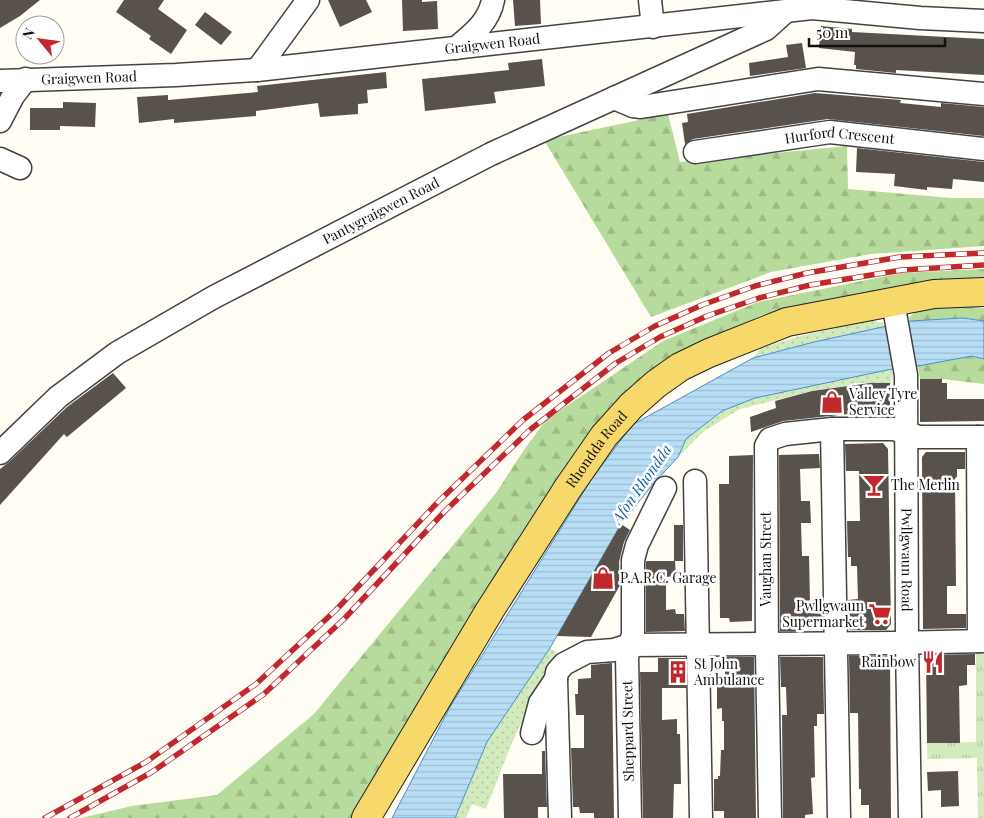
<svg xmlns="http://www.w3.org/2000/svg" width="984" height="818" font-family="'Playfair Display',serif">
  <style>
    .grass { fill: url(#grass-dots) }
    .forest { fill: url(#forest-firs) }
    .park { fill: url(#park-tufts) }
    .water { fill: url(#water-rules); stroke: #4091cd }
    .building { fill: #59524c }
    .lines { fill: none; stroke-linecap: round; stroke-linejoin: round }
    .minor-casing { stroke: #434343; stroke-width: 25 }
    .major-casing { stroke: #212121; stroke-width: 30 }
    .minor { stroke: #fff; stroke-width: 22 }
    .major { stroke: #f7d86b; stroke-width: 28 }
    .rail-casing { stroke: #c0282c; stroke-width: 5.5 }
    .rail { stroke: #fff; stroke-width: 4; stroke-dasharray: 11; stroke-linecap: butt }
    .labels { text-anchor: middle; stroke-width: 5; stroke-linejoin: round; paint-order: stroke }
    .street-label { font-size: 14px; fill: #101010; stroke: #fff }
    .poi-label { font-size: 14px; fill: #101010; stroke: #fff; text-anchor: start }
    .water-label { font-size: 15px; font-style: italic; fill: #1963a3; stroke: #fff }
  </style>
  <defs>
    <pattern id="grass-dots" width="8" height="8" patternUnits="userSpaceOnUse" patternTransform="scale(1.25)"><rect width="8" height="8" fill="#d3eabc"/><path d="M2 2h.1M6 6h.1" fill="none" stroke="#b4c8a1" stroke-width="1.8" stroke-linecap="round"/></pattern>
    <pattern id="forest-firs" width="22" height="20" patternUnits="userSpaceOnUse" patternTransform="scale(1.25)"><rect width="22" height="20" fill="#b7db9c"/><path d="M5 1l3.5 6h-7zM16 11l3.5 6h-7z" fill="#9cbb85"/></pattern>
    <pattern id="park-tufts" width="24" height="20" patternUnits="userSpaceOnUse" patternTransform="scale(1.25)"><rect width="24" height="20" fill="#d3eabc"/><path d="M3 7l-1-3M5 7V3M7 7l1-3M15 17l-1-3M17 17v-4M19 17l1-3" fill="none" stroke="#b4c8a1"/></pattern>
    <pattern id="water-rules" width="6" height="5" patternUnits="userSpaceOnUse" patternTransform="scale(1.25)"><rect width="6" height="5" fill="#b8def6"/><path d="M0 2.5h6" fill="none" stroke="#9dbdd2"/></pattern>
  </defs>
  <rect width="100%" height="100%" fill="#fffdf4"/>
  <g class="grass">
    <polygon points="870,320 883,323 884,327 814,342 753,358 761,348 796,337"/>
    <polygon points="892,369 893,377 890,383 854,383 848,386 811,391 740,409 704,431 678,457 685,439 722,411 755,398"/>
    <polygon points="550,648 561,656 532,700 512,743 486,809 472,804 466,818 455,818 487,742"/>
  </g>
  <g class="forest">
    <polygon points="668,114 680,162 847,146 848,189 951,198 984,198 984,246 871,254 771,272 651,317 544,140"/>
    <polygon points="984,269 984,283 904,286 762,315 667,362 611,405 351,818 81,818 132,806 217,795 314,714 496,493 526,447 546,420 663,341 758,302 901,273"/>
    <path d="M 962,306 L 984,308 L 984,321 L 963,318 L 910,321 L 909,318 C 921,304 945,308 962,306 Z"/>
    <polygon points="972,356 984,359 984,384 942,379 920,379 918,366"/>
  </g>
  <polygon class="park" points="976,654 984,654 984,818 978,818 977,758 927,759 927,743 976,742"/>
  <polygon class="water" points="963,318 984,321 984,359 972,356 918,366 892,369 755,398 722,411 686,439 678,457 654,483 621,524 550,648 487,742 455,818 392,818 450,707 591,480 632,425 753,358 814,342 910,321"/>
  <g class="building">
    <polygon points="0,0 40,0 20,16 0,28"/>
    <polygon points="124,0 164,0 158,9 187,30 171,54 149,39 151,36 116,12"/>
    <polygon points="328,0 366,0 372,12 340,27"/>
    <polygon points="402,0 422,0 422,2 437,1 438,29 403,31"/>
    <polygon points="513,0 540,0 541,24 515,26"/>
    <polygon points="205,12 232,32 221,45 195,25"/>
    <polygon points="821,26 852,29 852,32 984,39 984,75 896,70 896,73 856,69 856,65 854,65 855,52 819,48"/>
    <polygon points="802,43 806,68 750,76 749,63 788,57 786,45"/>
    <polygon points="542,59 545,86 494,92 496,103 425,111 422,79 509,70 508,63"/>
    <polygon points="386,72 387,88 367,90 368,103 358,104 358,114 320,117 318,103 256,111 256,116 174,123 174,119 139,123 137,97 168,95 168,100 258,92 257,86"/>
    <polygon points="815,93 901,100 900,103 921,105 941,107 941,103 984,107 984,136 828,119 693,139 685,144 682,123 688,122 687,114"/>
    <polygon points="63,102 96,103 95,127 60,126 60,130 30,130 30,108 63,108"/>
    <polygon points="857,148 984,162 984,182 953,179 952,189 927,187 927,190 894,186 895,174 856,172"/>
    <polygon points="113,373 126,388 67,437 64,434 0,505 0,469 9,462 67,407"/>
    <polygon points="920,379 942,379 942,383 947,383 947,399 984,399 984,421 920,422"/>
    <polygon points="870,383 890,383 890,414 849,414 783,421 751,432 750,417 776,408 775,401 812,391"/>
    <polygon points="883,443 888,449 891,624 886,630 849,630 848,600 858,599 857,566 851,566 851,557 848,557 847,521 860,521 859,471 846,471 845,444"/>
    <polygon points="926,452 965,452 965,469 957,469 957,477 955,478 956,586 947,586 947,614 966,614 966,628 923,629 922,457"/>
    <polygon points="817,454 819,454 820,468 800,469 801,501 810,501 811,523 801,523 802,556 809,556 810,603 822,603 822,617 802,618 803,631 780,631 779,455"/>
    <polygon points="753,455 752,621 730,622 729,618 720,618 719,484 729,484 729,456"/>
    <polygon points="621,524 630,530 624,542 619,562 620,585 591,637 557,636"/>
    <polygon points="674,525 683,525 683,561 675,561 676,576 666,577 666,610 675,609 676,614 684,614 685,631 646,632 646,561 674,561"/>
    <polygon points="975,654 975,665 967,665 967,685 959,686 960,743 927,743 926,655"/>
    <polygon points="849,656 890,656 891,818 869,818 869,805 861,805 861,789 859,789 858,713 850,713"/>
    <polygon points="725,657 754,657 756,818 724,818 724,811 714,811 714,779 718,779 718,776 720,776 721,750 724,750 724,721 722,721 722,708 717,709 717,675 725,675"/>
    <polygon points="780,657 823,657 824,714 817,714 817,726 814,726 815,777 811,778 813,814 805,815 805,818 783,818 782,715 787,715 786,687 781,687"/>
    <polygon points="658,658 685,658 686,688 662,688 662,720 677,719 677,734 680,734 681,784 674,784 673,818 643,818 640,672 658,672"/>
    <polygon points="612,663 614,818 594,818 594,813 580,813 579,807 573,807 571,748 584,748 584,715 576,715 575,694 578,694 578,679 591,678 591,665"/>
    <polygon points="542,751 545,751 547,807 538,807 538,818 504,818 503,774 542,774"/>
    <polygon points="958,771 959,806 941,807 941,790 928,791 927,772"/>
  </g>
  <g class="lines">
    <defs>
      <g id="minor">
        <polyline points="650,0 653,27"/>
        <path d="M 456,48 C 472,35 489,22 493,0"/>
        <polyline points="257,70 308,0"/>
        <path id="s1" d="M 0,81 L 176,75 L 257,70 L 812,8 L 920,18 L 984,21"/>
        <polyline points="614,98 633,106 641,107 818,79 984,94"/>
        <polyline points="0,121 13,96 26,79"/>
        <path id="s2" d="M 695,152 L 830,132 L 984,149"/>
        <polyline points="0,159 20,168"/>
        <path id="s3" d="M 893,302 L 906,375 L 907,643 L 910,818"/>
        <polyline points="832,429 839,818"/>
        <polyline points="978,437 979,641"/>
        <path id="s4" d="M 0,453 L 58,397 L 117,353 L 214,297 L 491,154 L 766,29 L 786,11"/>
        <polyline points="695,481 701,818"/>
        <polyline points="532,733 540,703 556,679"/>
        <polyline points="560,818 556,679 557,672 564,664 587,652 614,650 630,645 893,643 984,641"/>
        <polyline points="630,818 627,657 633,634 633,560 637,545 665,488"/>
        <polyline points="770,818 767,653 766,446 770,439 785,434 832,429 894,429 919,437 984,437"/>
      </g>
      <g id="major">
        <path id="s5" d="M 366,818 L 490,610 L 568,488 L 604,436 L 631,406 L 656,384 L 680,367 L 709,353 L 787,322 L 934,294 L 984,292"/>
      </g>
    </defs>
    <use href="#minor" class="minor-casing"/>
    <use href="#major" class="major-casing"/>
    <use href="#minor" class="minor"/>
    <use href="#major" class="major"/>
    <defs>
      <g id="rail">
        <polyline points="45,818 146,762 256,684 336,610 437,503 523,420 609,353 655,326 702,305 755,286 807,273 900,257 984,253"/>
        <polyline points="70,818 152,772 264,694 345,618 445,511 531,429 616,363 660,337 707,316 759,298 810,285 902,270 984,265"/>
      </g>
    </defs>
    <use href="#rail" class="rail-casing"/>
    <use href="#rail" class="rail"/>
  </g>
  <defs>
    <symbol id="shop-bare" viewBox="-9 -9 18 18"><path d="M-5-2.5h2.3a2.7 3.5 0 0 1 5.4 0H5L5.5 6h-11ZM-1.5-2.5h3a1.5 2.3 0 0 0-3 0Z" fill="#c0282c" stroke="#fff" stroke-width="2.5" paint-order="stroke"/></symbol>
    <symbol id="bar-bare" viewBox="-9 -9 18 18"><path d="M-6-5H6L.8 .8V4.5H3.5V6h-7V4.5H-.8V.8Z" fill="#c0282c" stroke="#fff" stroke-width="2.5" paint-order="stroke"/></symbol>
    <symbol id="supermarket-bare" viewBox="-9 -9 18 18"><path d="M-6-5.5h2.5l.6 2H6L4.5 2H-2.5L-4.4-4H-6ZM-1.5 3.2a1.3 1.3 0 1 0 .1 0ZM3 3.2a1.3 1.3 0 1 0 .1 0Z" fill="#c0282c" stroke="#fff" stroke-width="2.5" paint-order="stroke"/></symbol>
    <symbol id="restaurant-bare" viewBox="-9 -9 18 18"><path d="M-5-6h1v4h1v-4h1v4h1v-4h1v5L-1.5 .5V6h-2V.5L-5-1ZM5-6V6H3V1.5H1.5Q1.5-4 5-6Z" fill="#c0282c" stroke="#fff" stroke-width="2.5" paint-order="stroke"/></symbol>
    <symbol id="building-bare" viewBox="-9 -9 18 18"><path d="M-4-6H4V6H1V3H-1V6H-4ZM-2.5-4.3h1.7v1.8h-1.7ZM.8-4.3h1.7v1.8H.8ZM-2.5-1h1.7V.8h-1.7ZM.8-1h1.7V.8H.8Z" fill="#c0282c" stroke="#fff" stroke-width="2.5" paint-order="stroke"/></symbol>
  </defs>
  <g fill-rule="evenodd">
    <use href="#shop-bare" x="816" y="386" width="32" height="32"/>
    <use href="#bar-bare" x="858" y="469" width="32" height="32"/>
    <use href="#shop-bare" x="587" y="562" width="32" height="32"/>
    <use href="#supermarket-bare" x="864" y="598" width="32" height="32"/>
    <use href="#restaurant-bare" x="917" y="646" width="32" height="32"/>
    <use href="#building-bare" x="662" y="656" width="32" height="32"/>
  </g>
  <g class="labels">
    <g class="street-label">
      <text dy="5" stroke="none"><textPath href="#s1" startOffset="494">Graigwen Road</textPath></text>
      <text dy="5" stroke="none"><textPath href="#s1" startOffset="89">Graigwen Road</textPath></text>
      <text dy="5" stroke="none"><textPath href="#s2" startOffset="146">Hurford Crescent</textPath></text>
      <text dy="5" stroke="none"><textPath href="#s4" startOffset="454">Pantygraigwen Road</textPath></text>
      <text dy="5" stroke="none"><textPath href="#s5" startOffset="435">Rhondda Road</textPath></text>
      <text transform="translate(766 559) rotate(-90)" y="5">Vaughan Street</text>
      <text dy="5" stroke="none"><textPath href="#s3" startOffset="259">Pwllgwaun Road</textPath></text>
      <text transform="translate(628 731) rotate(-91)" y="5">Sheppard Street</text>
    </g>
    <g class="poi-label">
      <text x="849" y="399">Valley Tyre<tspan x="849" dy="16">Service</tspan></text>
      <text x="891" y="490">The Merlin</text>
      <text x="620" y="583">P.A.R.C. Garage</text>
      <text x="864" y="611" text-anchor="end">Pwllgwaun<tspan x="864" dy="16">Supermarket</tspan></text>
      <text x="916" y="667" text-anchor="end">Rainbow</text>
      <text x="694" y="669">St John<tspan x="694" dy="16">Ambulance</tspan></text>
    </g>
    <g class="water-label">
      <text transform="translate(642 484) rotate(-55)" y="5">Afon Rhondda</text>
    </g>
  </g>
  <g transform="translate(40 40) rotate(299)"><circle r="24" fill="#ffffff" stroke="#9f9f9f"/>
  <path d="M0-4L9 19L0 12L-9 19Z" fill="#c0282c"/>
  <text y="-8" font-size="14" font-weight="bold" text-anchor="middle" fill="#101010">N</text>
  </g>
  <path d="M809 38v8h136v-8" fill="none" stroke="#101010" stroke-width="2.5"/>
  <text x="816" y="38" font-size="15" fill="#101010" stroke="#ffffff" stroke-width="4" paint-order="stroke">50 m</text>
</svg>
